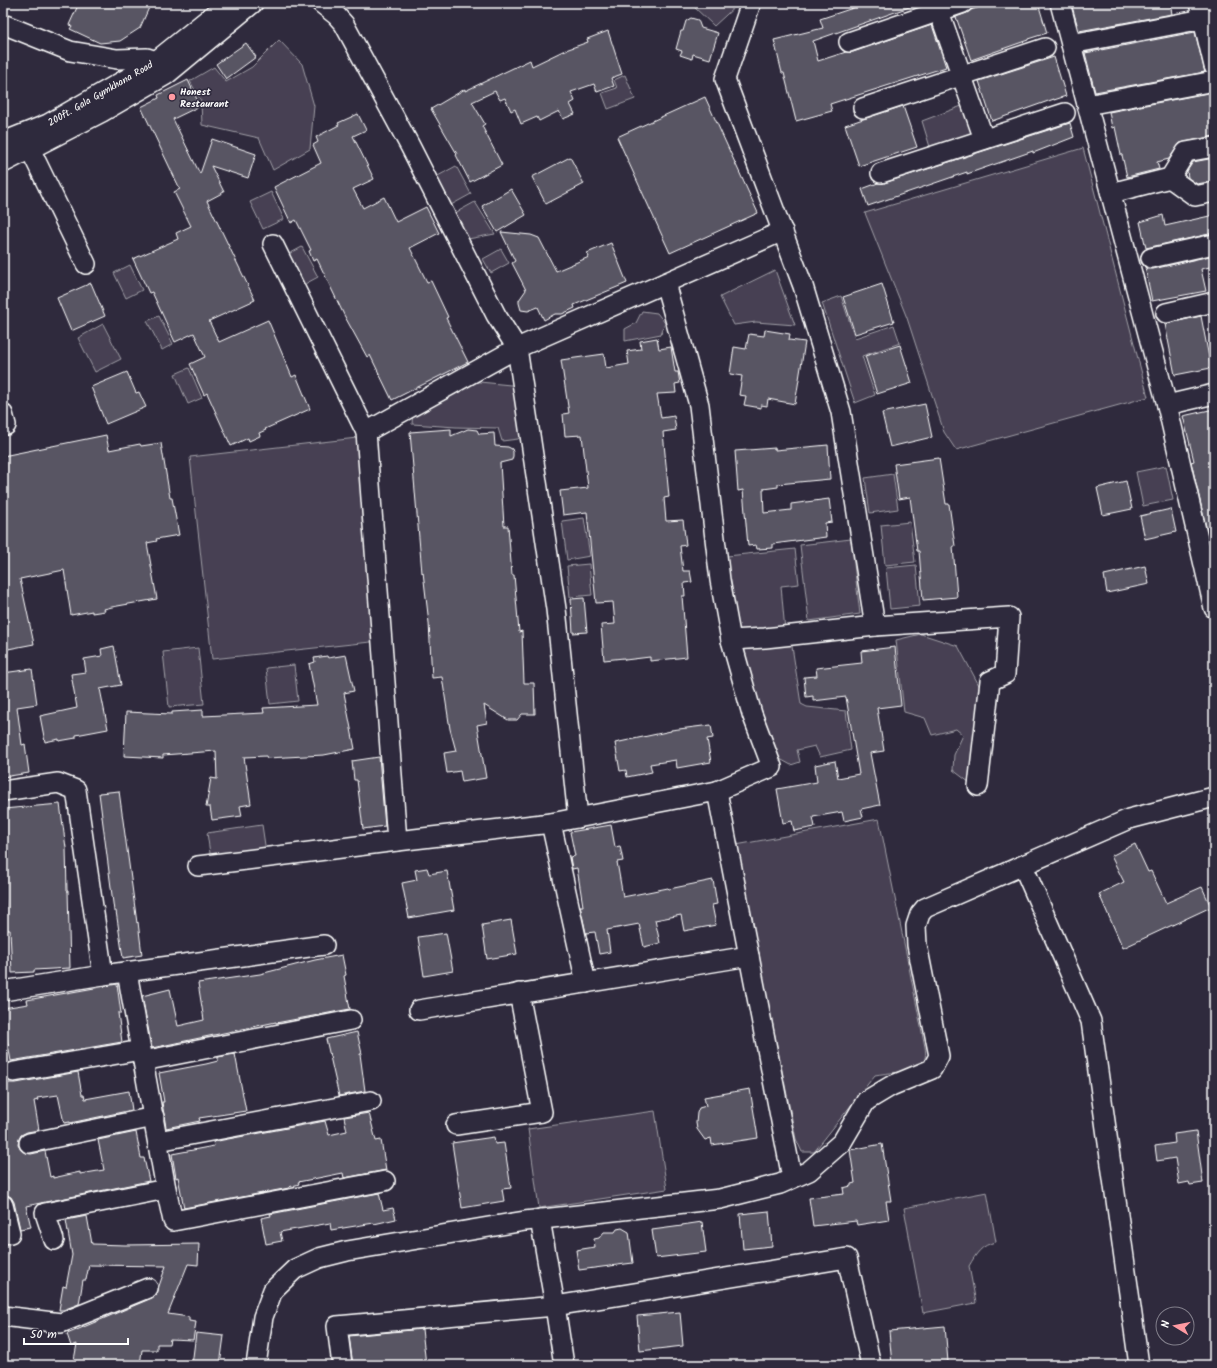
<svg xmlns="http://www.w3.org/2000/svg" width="1217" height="1368" font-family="Kalam,sans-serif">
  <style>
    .green { fill: #464152; stroke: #a2a0a8 }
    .building { fill: #595564; stroke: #fff }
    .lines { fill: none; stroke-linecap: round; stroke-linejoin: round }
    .minor-casing { stroke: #fff; stroke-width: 22 }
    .minor { stroke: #2f2a3d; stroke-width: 19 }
    .poi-dot { fill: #ff9aa2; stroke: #2f2a3d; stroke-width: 1.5 }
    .labels { text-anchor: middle; stroke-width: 3; stroke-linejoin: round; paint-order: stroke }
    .poi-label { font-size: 10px; font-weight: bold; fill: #fff; stroke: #2f2a3d; text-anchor: start }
    .street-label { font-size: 10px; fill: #fff; stroke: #2f2a3d }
  </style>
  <rect width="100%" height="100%" fill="#2f2a3d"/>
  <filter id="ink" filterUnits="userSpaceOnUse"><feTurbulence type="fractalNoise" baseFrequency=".025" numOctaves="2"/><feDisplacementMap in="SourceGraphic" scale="8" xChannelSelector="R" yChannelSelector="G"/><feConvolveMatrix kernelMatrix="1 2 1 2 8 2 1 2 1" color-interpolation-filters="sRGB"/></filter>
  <g filter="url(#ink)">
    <g class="green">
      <polygon points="697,3 737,3 738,4 714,26 693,6"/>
      <polygon points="279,40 302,64 314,106 310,149 273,170 259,138 202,125 201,101 190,81 214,67 226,82 252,67"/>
      <polygon points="625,75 635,99 608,109 602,93 617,88 614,80"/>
      <polygon points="967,104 975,132 930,147 922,121"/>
      <polygon points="1083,148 1148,397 956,450 944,432 907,318 865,213"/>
      <polygon points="456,166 471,194 451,205 436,177"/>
      <polygon points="271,192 284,219 263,229 250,202"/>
      <polygon points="475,202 495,234 468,239 455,213"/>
      <polygon points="302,247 318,277 303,285 287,255"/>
      <polygon points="501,249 509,263 491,273 483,259"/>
      <polygon points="130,265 142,290 126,298 114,273"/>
      <polygon points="775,270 795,325 756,322 734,325 720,297"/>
      <polygon points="841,296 855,338 894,325 900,343 862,356 875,395 855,403 822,303"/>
      <polygon points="642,311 657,313 665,323 661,334 625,341 625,329 636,323"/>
      <polygon points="159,316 173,344 162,350 147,321"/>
      <polygon points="103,324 121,359 95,372 78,338"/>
      <polygon points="189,368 202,398 188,404 175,374"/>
      <polygon points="469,381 521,386 527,427 518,439 502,441 498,428 456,427 412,424 413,411"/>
      <polygon points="357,438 380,641 212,659 190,457"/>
      <polygon points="1166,466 1173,500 1143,506 1136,472"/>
      <polygon points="893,474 898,509 870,513 865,478"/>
      <polygon points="584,518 590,556 567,560 562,521"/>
      <polygon points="910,522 915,562 885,565 881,525"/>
      <polygon points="851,539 860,614 809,621 800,545"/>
      <polygon points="795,549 799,584 781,586 785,631 734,636 727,556"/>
      <polygon points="589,564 592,595 570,597 567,566"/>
      <polygon points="916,565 920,606 890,609 886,568"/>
      <polygon points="921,634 958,646 981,689 974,786 953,770 954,755 963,735 956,729 932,735 925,718 904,712 896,640"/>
      <polygon points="791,640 801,704 807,707 846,711 851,750 820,757 815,746 797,750 800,762 791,765 780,759 754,706 746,673 744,647"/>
      <polygon points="198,648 204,704 169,707 163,652"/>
      <polygon points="294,665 298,701 270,704 266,668"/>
      <path d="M 879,819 L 925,1047 C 926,1054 926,1060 921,1065 C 913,1072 885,1073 875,1075 L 814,1152 L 802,1152 L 796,1139 L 736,845 Z"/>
      <polygon points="262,825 266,852 211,860 207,833"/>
      <polygon points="655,1111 667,1189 539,1208 528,1129"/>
      <path d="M 987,1192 L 996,1242 C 981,1245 976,1254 969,1266 L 976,1303 L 923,1313 L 904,1208 Z"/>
    </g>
    <g class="building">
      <polygon points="79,3 151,3 140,28 120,41 100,43 70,29 72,26 69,25"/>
      <polygon points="868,3 915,3 915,5 813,41 818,61 846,52 853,52 932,25 946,67 830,104 832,111 796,121 784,73 782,73 774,40 823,28 820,19"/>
      <polygon points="992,3 1038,3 1047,33 1028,39 1028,40 971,60 956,17 967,13 971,10"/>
      <polygon points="1071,3 1170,3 1172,14 1079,31"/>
      <polygon points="691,18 698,20 701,28 718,33 710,59 693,54 692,59 680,55 682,51 676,49 681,31 683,31 686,21"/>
      <polygon points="608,31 622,74 611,78 614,86 597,92 594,84 571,92 575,101 570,104 575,114 563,119 559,111 539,121 537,117 521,124 515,109 511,111 505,98 500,100 495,91 472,102 485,124 482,126 502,165 470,182 456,155 457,154 431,109 465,89 465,91 530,60 532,66 563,51 588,42 587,39"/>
      <polygon points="1195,32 1205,72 1095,92 1085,53"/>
      <polygon points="246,43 256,57 226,79 216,64"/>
      <polygon points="1054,57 1066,96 1054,100 1054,99 992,121 979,81"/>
      <polygon points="188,80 200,106 173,119 200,174 212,139 256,154 248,178 211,166 224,192 207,201 255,300 209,321 219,342 268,320 292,377 296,375 310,409 265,429 266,430 259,433 260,436 249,441 248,438 231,446 207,393 204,395 190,364 205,357 194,333 175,342 152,292 149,293 133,259 178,239 176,233 191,226 174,192 180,189 141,107 159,98 158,95"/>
      <polygon points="1213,92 1214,136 1180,143 1169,159 1157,162 1159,169 1127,177 1122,155 1121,155 1115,127 1112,128 1109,112"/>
      <polygon points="705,97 758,213 670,253 617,137"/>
      <polygon points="903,106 917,147 859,166 845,125"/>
      <polygon points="358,114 366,130 353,136 374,179 353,189 363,208 384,197 396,222 426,207 439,233 410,248 427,282 431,281 448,317 446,318 468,362 392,400 370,355 367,357 344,315 317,259 313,261 309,251 311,250 296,220 291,223 274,187 321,163 313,145 318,142 316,137 339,125 338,123"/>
      <polygon points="1070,123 1074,137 1033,153 1033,151 967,174 967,172 868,206 862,189 878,183 884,183"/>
      <polygon points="570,157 584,184 546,204 532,177"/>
      <polygon points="1214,158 1214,181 1197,184 1188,178 1187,171 1193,162"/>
      <polygon points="511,189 526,215 497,232 482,206"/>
      <polygon points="1163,215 1165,226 1214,215 1214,233 1146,248 1140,222"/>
      <polygon points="501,232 531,235 539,238 556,271 589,257 587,253 611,243 627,283 574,305 575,308 562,314 555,314 544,320 538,307 528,311 521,310 519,303 519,300 526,290 512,263 515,261"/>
      <polygon points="1214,255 1214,266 1201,269 1206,291 1152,301 1145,267 1148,269 1153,269"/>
      <polygon points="91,283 105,316 71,331 57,298"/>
      <polygon points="882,284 894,322 855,334 843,297"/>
      <polygon points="1201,316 1211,368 1175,375 1165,324"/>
      <polygon points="765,330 790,334 789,340 805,342 795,404 768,399 767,406 761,405 761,408 744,405 746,396 739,395 742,376 730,374 734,347 746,349 749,334 764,336"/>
      <polygon points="657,338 659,349 671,347 675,372 678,372 680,383 675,384 676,393 657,394 661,418 674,416 676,430 663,432 669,497 664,498 666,521 683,520 686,545 680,546 683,571 690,571 692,582 684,583 685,596 682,596 687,657 650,661 650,657 625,660 624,658 604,660 601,625 615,624 613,602 596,603 587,512 563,515 560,491 588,488 582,435 565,436 563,414 569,413 561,360 604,354 606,368 629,364 627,351 641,349 640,341"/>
      <polygon points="900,345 912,383 877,394 865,356"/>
      <polygon points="127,372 136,393 139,392 146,407 106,424 91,387"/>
      <polygon points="925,404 932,437 890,447 882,413"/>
      <polygon points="1214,409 1214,534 1208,535 1191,462 1194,461 1183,416"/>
      <polygon points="451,429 451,436 468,429 477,430 479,434 494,433 495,446 508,447 512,449 513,452 513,456 512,460 500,463 504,526 508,526 512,575 514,575 519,632 522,631 524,683 534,683 535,714 522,714 517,720 508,720 484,705 487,723 477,725 486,778 462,782 460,771 447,773 444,753 456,751 450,729 442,677 432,678 429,623 423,572 422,573 410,432"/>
      <polygon points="106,435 109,450 140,444 141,446 161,443 170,498 172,498 179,535 156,539 157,541 147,543 157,599 112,607 104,609 105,611 92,613 92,611 71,615 64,570 20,579 34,644 3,650 3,456"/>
      <polygon points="828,445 830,479 778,484 778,487 763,489 764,513 791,510 791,504 829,499 832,522 825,523 826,537 773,544 773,548 757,549 756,545 748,546 743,490 738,491 735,451 775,448 775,450"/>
      <polygon points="939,458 946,504 949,504 955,546 953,546 957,597 923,600 919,551 917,551 910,497 899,499 894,464"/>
      <polygon points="1126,481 1132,509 1103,515 1097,488"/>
      <polygon points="1171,509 1176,532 1145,539 1140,516"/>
      <polygon points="1145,566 1149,584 1107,593 1104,575"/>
      <polygon points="584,598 587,632 573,633 571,599"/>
      <polygon points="114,646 121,685 100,689 108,729 76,735 76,738 59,741 59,739 45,742 40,716 77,708 71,674 86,672 84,659 102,656 101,649"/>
      <polygon points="895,647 901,705 877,708 884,751 870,753 880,805 861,809 863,817 844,821 842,812 813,817 815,827 794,831 792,821 783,823 777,789 817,782 815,765 835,761 838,778 859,774 846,697 813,701 813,696 806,697 804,677 817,676 816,668 862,663 861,651"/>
      <polygon points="346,655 354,691 344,693 355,749 324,755 267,758 266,756 244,757 251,804 240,806 242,816 212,820 210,807 206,807 211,778 217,779 216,751 163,755 163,758 124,756 126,712 172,714 172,712 203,710 203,716 264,713 263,708 317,705 309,664 315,662 314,658 327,656 328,658"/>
      <polygon points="32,669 37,704 17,707 22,745 25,744 29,773 3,777 3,673"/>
      <polygon points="711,725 713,738 707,739 711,762 677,768 676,760 650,764 652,772 627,777 626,770 620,771 615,743 671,731 671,730"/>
      <polygon points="379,757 385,826 363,829 357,780 354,780 352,761"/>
      <polygon points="119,791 137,923 138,922 142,955 123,958 116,911 114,911 99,793"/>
      <polygon points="60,804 66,848 67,891 68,891 70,968 34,970 34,972 12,973 10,930 7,930 3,879 3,862 6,862 5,852 7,852 5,826 3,826 3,809"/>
      <polygon points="611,825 615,847 620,846 623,861 617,862 623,897 668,888 669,889 713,880 717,904 712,905 716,925 684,931 681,915 655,920 660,943 644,947 639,924 607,930 610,952 599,954 595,932 586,933 580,906 583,906 577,868 572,869 570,857 575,856 570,832"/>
      <polygon points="1135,844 1148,872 1151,871 1166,903 1202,887 1211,907 1123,948 1099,894 1124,882 1111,856"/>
      <polygon points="427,868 429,874 447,871 454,910 409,918 402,883 417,880 415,870"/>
      <polygon points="511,920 517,954 487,959 482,925"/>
      <polygon points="446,933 453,971 424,976 418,937"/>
      <polygon points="342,955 346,975 344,976 350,1009 276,1023 276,1022 152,1048 142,996 170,989 178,1026 204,1020 198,983 260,974 315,960"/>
      <polygon points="117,984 121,1013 118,1013 122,1042 11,1061 3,1018 3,1008 28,1004 27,1000"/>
      <polygon points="357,1032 362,1054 360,1054 365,1091 339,1096 326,1039"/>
      <polygon points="235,1054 246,1111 199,1118 200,1121 166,1128 162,1102 164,1102 159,1073 206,1064 218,1061 218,1057"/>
      <polygon points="78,1072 82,1095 84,1095 85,1099 129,1091 132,1110 70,1123 70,1122 64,1123 58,1095 37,1098 38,1100 34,1101 39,1130 27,1132 21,1135 19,1139 18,1145 21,1150 25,1153 31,1154 45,1151 50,1177 53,1176 53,1178 80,1172 80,1174 104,1170 98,1140 136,1132 141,1158 144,1158 149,1181 26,1206 31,1227 20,1229 14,1202 11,1197 5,1194 3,1187 3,1083 16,1083"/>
      <polygon points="750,1089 758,1138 712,1145 711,1138 705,1140 697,1129 696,1123 697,1113 699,1108 706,1106 704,1097"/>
      <polygon points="369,1113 376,1141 381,1140 386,1170 344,1178 343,1173 298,1182 299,1184 289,1187 289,1188 184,1208 178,1177 176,1178 172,1154 214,1146 213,1142 228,1139 325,1121 329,1135 347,1131 344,1117"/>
      <polygon points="1196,1131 1203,1183 1190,1185 1189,1182 1179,1184 1175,1158 1157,1161 1155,1146 1175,1143 1174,1134"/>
      <polygon points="494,1137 495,1144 504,1143 511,1188 502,1189 504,1201 462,1208 452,1143"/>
      <polygon points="882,1144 891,1201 886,1201 889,1220 857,1225 856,1221 813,1226 809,1198 844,1194 843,1188 851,1186 851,1184 855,1183 850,1150"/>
      <polygon points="379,1193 383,1210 393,1208 396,1219 374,1224 374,1223 331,1230 330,1223 280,1232 282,1241 266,1244 261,1218 271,1216 270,1214"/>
      <polygon points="769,1211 772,1246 743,1249 740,1214"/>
      <polygon points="87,1216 92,1244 125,1245 199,1244 198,1265 188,1264 168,1314 189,1317 189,1321 196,1322 193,1340 170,1339 169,1344 157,1344 157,1350 142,1350 140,1365 73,1365 77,1344 71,1346 67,1334 152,1298 157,1294 159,1286 166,1266 89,1265 86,1280 83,1280 79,1304 63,1310 59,1310 63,1286 66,1287 72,1255 66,1220"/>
      <polygon points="702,1222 706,1252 656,1258 652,1230 682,1226 682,1225"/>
      <polygon points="622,1228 629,1232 633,1263 579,1270 576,1250 595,1247 594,1239 599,1238 604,1232 615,1232 617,1229"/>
      <polygon points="680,1312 683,1346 640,1351 637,1316"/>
      <polygon points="945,1326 948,1362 913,1365 892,1365 889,1331"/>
      <polygon points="422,1329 426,1365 353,1365 349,1336"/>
      <polygon points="196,1333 224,1336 220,1365 192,1365"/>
    </g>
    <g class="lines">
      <defs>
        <g id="minor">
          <polyline points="751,3 725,79 803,286 841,412 875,626"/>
          <polyline points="936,3 984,139"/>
          <polyline points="1060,3 1167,405 1214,608"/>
          <polyline points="1199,3 1214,66"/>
          <polyline points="3,24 70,51 117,59 147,58 156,61 159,66"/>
          <polyline points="849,42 963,3"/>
          <polyline points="1071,44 1203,19"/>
          <polyline points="1087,105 1214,81"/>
          <polyline points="863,108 1045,48"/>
          <polyline points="3,142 48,124 135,74 156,61 228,3"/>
          <polyline points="30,149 86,264"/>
          <polyline points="3,163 102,112 166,75 253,3"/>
          <polyline points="881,173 1065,113"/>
          <polyline points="1170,178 1195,196 1214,192"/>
          <polyline points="1111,193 1170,178 1186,152 1214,147"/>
          <polyline points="273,244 366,432 517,348 496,315 410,146 344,24 336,15 321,3"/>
          <polyline points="1151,258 1214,244"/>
          <polyline points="665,283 699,405 720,580 731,640 765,638 875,626 1009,617 1005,674 990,681 978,786"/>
          <polyline points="1166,313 1214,302"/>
          <polyline points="1167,405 1214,394"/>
          <polyline points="3,414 6,425"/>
          <polyline points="366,432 397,841"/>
          <polyline points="3,791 58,783 76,790 103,975"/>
          <polyline points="717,791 772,767 752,714 731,640"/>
          <polyline points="578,818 556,609 517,348 783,231"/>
          <polyline points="551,823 586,983"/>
          <polyline points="198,866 397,841 551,823 717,791 792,1178"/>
          <polyline points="1023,866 1091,1021 1139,1365"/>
          <polyline points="127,972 166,1189 173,1221 385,1181"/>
          <polyline points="3,991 103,975 324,945"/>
          <polyline points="419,1010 749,956"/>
          <polyline points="143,1061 351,1020"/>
          <polyline points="14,1072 141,1050"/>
          <polyline points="456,1125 542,1112 519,993"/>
          <polyline points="158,1141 371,1101"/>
          <polyline points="29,1143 154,1117"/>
          <polyline points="3,1205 10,1233 3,1234"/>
          <polyline points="54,1240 45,1213 166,1189"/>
          <polyline points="3,1316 61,1323 148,1288"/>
          <polyline points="256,1365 263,1317 273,1290 295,1269 319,1258 347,1251 525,1221 720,1199 780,1184 809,1171 842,1142 866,1101 891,1086 932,1069 939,1056 917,945 916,926 920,914 925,908 1129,819 1214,797"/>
          <polyline points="342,1365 337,1326 555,1306 540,1219"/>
          <polyline points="564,1365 555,1306 847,1258 871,1365"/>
        </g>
      </defs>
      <use href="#minor" class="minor-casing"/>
      <use href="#minor" class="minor"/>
    </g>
  </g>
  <circle class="poi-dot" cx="172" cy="97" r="4"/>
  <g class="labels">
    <g class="poi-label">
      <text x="180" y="95">Honest<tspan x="180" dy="12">Restaurant</tspan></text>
    </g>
    <g class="street-label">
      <text transform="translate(100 93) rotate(-30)" y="4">200ft. Gala Gymkhana Road</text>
    </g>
  </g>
  <rect width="1217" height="1368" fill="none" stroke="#2f2a3d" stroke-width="16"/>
  <rect x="8" y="8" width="1201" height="1352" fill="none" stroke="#fff" stroke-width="1.5" filter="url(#ink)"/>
  <g transform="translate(1175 1326) rotate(280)"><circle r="19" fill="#2f2a3d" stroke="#827f8b"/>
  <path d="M0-3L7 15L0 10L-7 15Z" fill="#ff9aa2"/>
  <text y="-6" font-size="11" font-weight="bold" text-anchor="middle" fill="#ffffff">N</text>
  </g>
  <path d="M24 1338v6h104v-6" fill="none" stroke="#ffffff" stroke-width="2"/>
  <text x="30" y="1338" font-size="12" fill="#ffffff" stroke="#2f2a3d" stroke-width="3" paint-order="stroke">50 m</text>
</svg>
